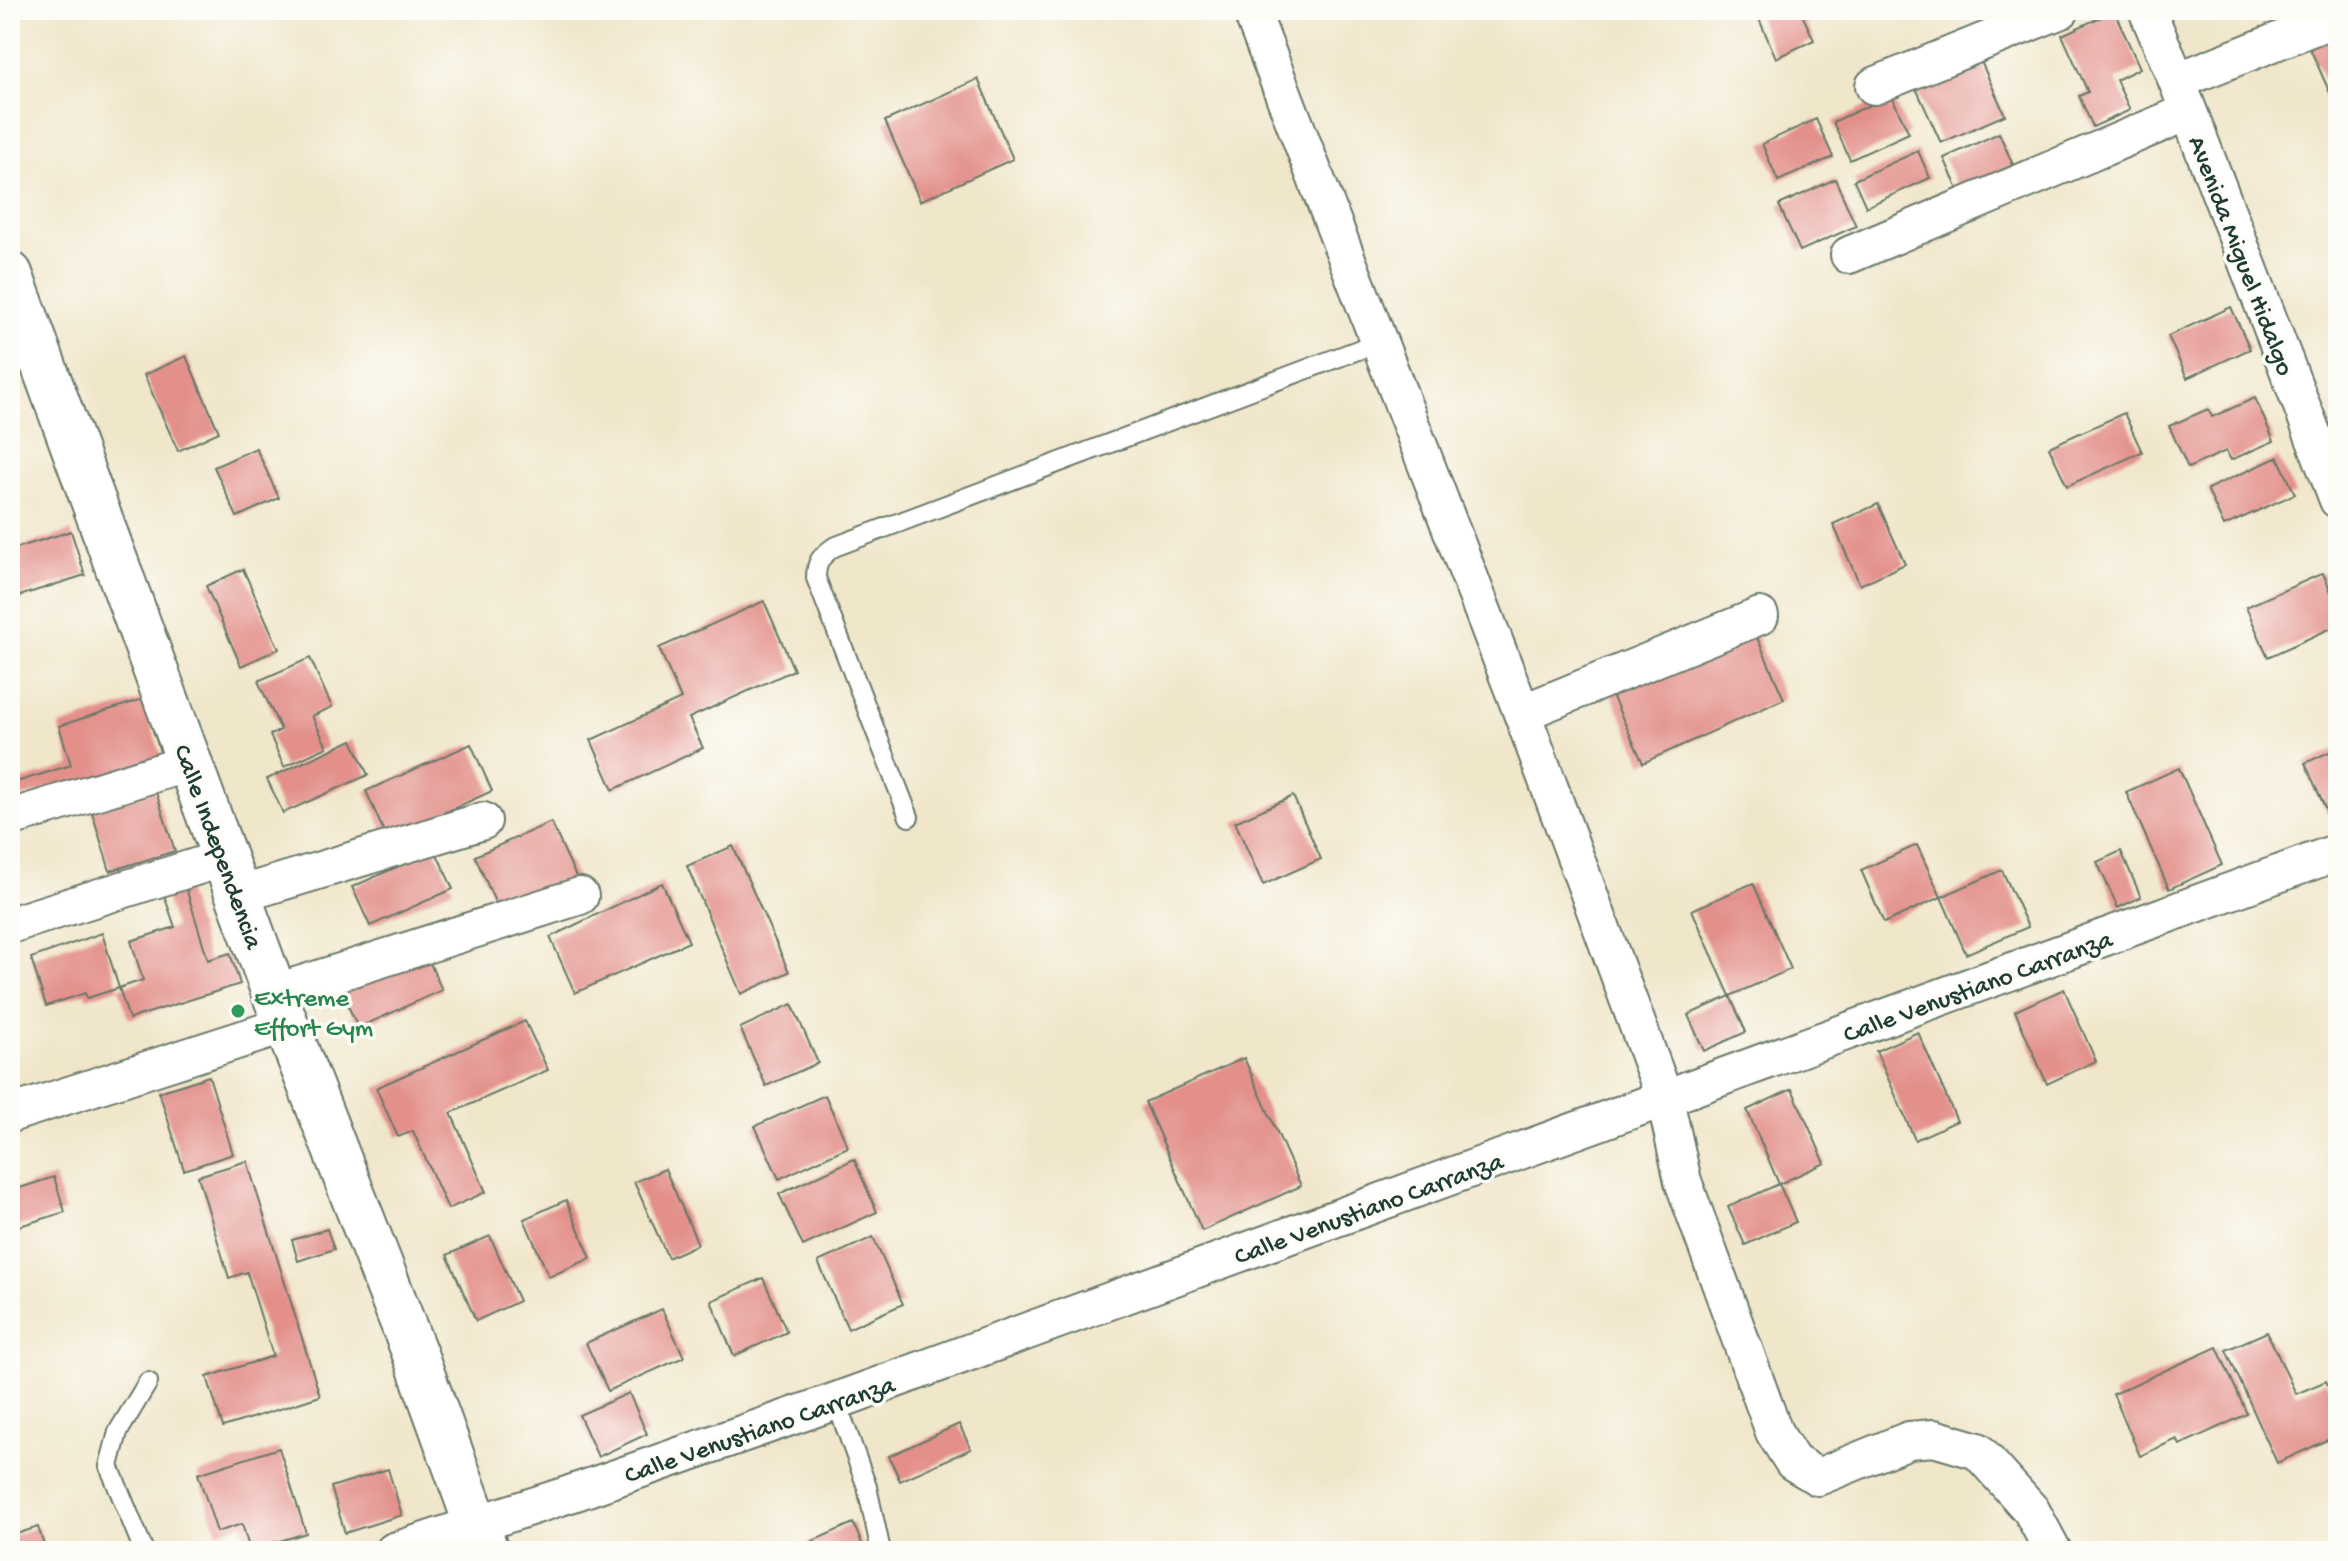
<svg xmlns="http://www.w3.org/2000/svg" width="2348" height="1561" font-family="'Gochi Hand',sans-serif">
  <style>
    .building { fill: #e3908b }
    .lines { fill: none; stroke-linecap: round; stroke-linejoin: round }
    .lane-casing { stroke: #687868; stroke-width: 22 }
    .street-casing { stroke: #687868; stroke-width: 40 }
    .secondary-casing { stroke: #687868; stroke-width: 48 }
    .lane { stroke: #fff; stroke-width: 18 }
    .street { stroke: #fff; stroke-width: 36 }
    .secondary { stroke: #fff; stroke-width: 44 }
    .leisure-dot { fill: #2e9e5b; stroke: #fdfcf7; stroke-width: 3 }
    .labels { text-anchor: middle; stroke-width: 7; stroke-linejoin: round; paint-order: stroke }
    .street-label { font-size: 26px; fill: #1f3d34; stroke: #fdfcf7 }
    .leisure-label { font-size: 26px; fill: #27864d; stroke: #fdfcf7; text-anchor: start }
  </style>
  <rect width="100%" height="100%" fill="#fdfcf7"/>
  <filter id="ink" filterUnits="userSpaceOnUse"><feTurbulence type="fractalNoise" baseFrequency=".0125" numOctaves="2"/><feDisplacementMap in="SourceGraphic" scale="16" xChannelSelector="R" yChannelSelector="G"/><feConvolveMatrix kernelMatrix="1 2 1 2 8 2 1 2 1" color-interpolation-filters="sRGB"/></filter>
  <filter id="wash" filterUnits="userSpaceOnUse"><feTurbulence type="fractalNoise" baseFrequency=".006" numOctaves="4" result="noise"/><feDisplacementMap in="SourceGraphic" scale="32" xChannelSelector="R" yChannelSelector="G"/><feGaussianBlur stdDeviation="1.8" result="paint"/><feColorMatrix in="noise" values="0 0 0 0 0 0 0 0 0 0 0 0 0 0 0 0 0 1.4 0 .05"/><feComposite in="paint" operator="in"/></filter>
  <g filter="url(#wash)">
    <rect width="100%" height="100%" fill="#f0e6ca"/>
    <g id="blocks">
      <g class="building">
        <polygon points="1755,10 1800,10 1814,40 1776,58"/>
        <polygon points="2114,11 2140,68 2116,80 2130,110 2093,127 2079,96 2088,92 2062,35"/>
        <polygon points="2338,33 2338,111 2309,46"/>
        <polygon points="1979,57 2005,115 1941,143 1915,86"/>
        <polygon points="978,79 1013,159 920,201 885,121"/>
        <polygon points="1891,95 1909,133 1850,160 1833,122"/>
        <polygon points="1816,119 1833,157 1778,181 1762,144"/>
        <polygon points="1999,133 2018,176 1963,201 1944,158"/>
        <polygon points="1918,151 1930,178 1866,207 1854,180"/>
        <polygon points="1835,179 1856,226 1800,251 1779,205"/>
        <polygon points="2231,307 2250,349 2187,378 2168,336"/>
        <polygon points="186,356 219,432 178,451 144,375"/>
        <polygon points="2255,398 2274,441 2231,460 2226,451 2188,468 2169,426 2208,409 2212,417"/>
        <polygon points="2124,413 2142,452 2067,486 2049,447"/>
        <polygon points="256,448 279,498 237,517 214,467"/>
        <polygon points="2278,457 2295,494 2224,526 2207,489"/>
        <polygon points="1878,504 1905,564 1860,585 1833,524"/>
        <polygon points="71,531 85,575 10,599 10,550"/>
        <polygon points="243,569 279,649 241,666 206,586"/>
        <polygon points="2323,573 2338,608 2338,625 2268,657 2246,607"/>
        <polygon points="764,601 794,670 689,718 703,748 613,790 591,740 681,699 659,648"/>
        <polygon points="1752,626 1784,699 1643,763 1610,691"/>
        <polygon points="310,658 332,707 312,716 327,747 284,767 270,735 281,730 258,681"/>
        <polygon points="143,699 163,761 10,800 10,784 71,765 59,726"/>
        <polygon points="352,740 368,775 283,813 267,779"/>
        <polygon points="471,744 492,791 387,839 366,791"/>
        <polygon points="2338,748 2338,812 2329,817 2305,763"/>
        <polygon points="2179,768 2222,865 2169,889 2126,792"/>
        <polygon points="155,789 175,851 110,871 91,809"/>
        <polygon points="1293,796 1321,859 1263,885 1235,822"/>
        <polygon points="551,822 578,881 501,916 475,856"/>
        <polygon points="1917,845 1941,897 1884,923 1861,870"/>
        <polygon points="733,846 789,972 741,994 687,866"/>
        <polygon points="435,850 453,889 370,926 352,887"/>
        <polygon points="2121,851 2141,897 2118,908 2097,862"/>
        <polygon points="2002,870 2028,927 1966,954 1941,897"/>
        <polygon points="662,883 689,942 575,993 550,937"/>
        <polygon points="1753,883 1791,969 1730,996 1692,910"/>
        <polygon points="186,888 208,960 230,953 240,984 129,1019 119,988 143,980 131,941 175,927 164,895"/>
        <polygon points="102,933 119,988 87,998 85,993 46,1006 31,958"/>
        <polygon points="425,952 442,990 358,1028 341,990"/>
        <polygon points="2064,989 2096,1061 2047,1084 2015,1011"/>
        <polygon points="1730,996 1746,1032 1704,1051 1688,1015"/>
        <polygon points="792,1004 818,1063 766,1086 740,1028"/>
        <polygon points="525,1021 548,1070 451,1113 486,1192 448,1209 413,1131 398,1137 376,1088"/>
        <polygon points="1918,1032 1957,1121 1915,1140 1876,1051"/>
        <polygon points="1244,1058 1301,1186 1202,1231 1145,1102"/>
        <polygon points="209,1076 233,1154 184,1170 159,1092"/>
        <polygon points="1792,1089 1825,1163 1779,1184 1796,1222 1745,1245 1728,1207 1779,1184 1747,1110"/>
        <polygon points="825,1095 848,1147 779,1179 755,1126"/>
        <polygon points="854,1159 877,1212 803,1246 779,1194"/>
        <polygon points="247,1161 320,1396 223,1427 207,1377 273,1356 247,1272 229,1278 198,1176"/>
        <polygon points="665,1169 698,1244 668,1258 634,1182"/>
        <polygon points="54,1177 65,1212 10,1229 10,1191"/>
        <polygon points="566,1200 591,1258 549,1277 524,1219"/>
        <polygon points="327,1229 334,1249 298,1261 292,1240"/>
        <polygon points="490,1236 519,1301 476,1321 447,1255"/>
        <polygon points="873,1237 903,1304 848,1329 818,1262"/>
        <polygon points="763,1278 787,1332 734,1356 711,1301"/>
        <polygon points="662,1309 684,1357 608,1391 586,1343"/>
        <polygon points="2267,1332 2296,1394 2326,1381 2338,1407 2338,1435 2277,1463 2226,1350"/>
        <polygon points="2217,1347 2247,1414 2180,1445 2177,1439 2140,1456 2113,1394"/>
        <polygon points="629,1393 647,1434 598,1457 579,1415"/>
        <polygon points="959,1424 971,1449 900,1481 889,1456"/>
        <polygon points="279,1448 306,1533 250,1550 242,1524 217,1532 198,1474"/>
        <polygon points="388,1469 402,1515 345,1533 331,1487"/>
        <polygon points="853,1523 864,1548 858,1551 809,1551 806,1544"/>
        <polygon points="38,1527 46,1551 10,1551 10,1536"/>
      </g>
    </g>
  </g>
  <g filter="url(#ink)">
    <use href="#blocks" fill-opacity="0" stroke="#687868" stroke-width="2"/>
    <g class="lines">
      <defs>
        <g id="lane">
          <path d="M 909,817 L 816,578 C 816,562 821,556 834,547 L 1379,342"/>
          <polyline points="836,1401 867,1487 881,1551"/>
          <polyline points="144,1551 109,1466 118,1432 148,1382"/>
        </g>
        <g id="street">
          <polyline points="1251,10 1522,713 1665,1099 1683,1181 1774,1432 1793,1462 1818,1477 1909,1440 1934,1438 1978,1451 2031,1510 2053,1551"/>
          <polyline points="2147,10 2177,81 2338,500"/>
          <polyline points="2177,81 2338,17"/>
          <polyline points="1874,86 2061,10"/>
          <polyline points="1849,255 2188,112"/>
          <polyline points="1522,713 1760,616"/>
          <polyline points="10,818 189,763"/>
          <polyline points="238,895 483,821"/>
          <polyline points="10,925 224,858"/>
          <polyline points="274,993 580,896"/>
          <polyline points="10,1114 286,1025"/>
          <polyline points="394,1551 570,1494 836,1401 2338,852"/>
        </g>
        <polyline id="secondary" points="10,274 274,993 416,1357 486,1551"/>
      </defs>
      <use href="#lane" class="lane-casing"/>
      <use href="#street" class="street-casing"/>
      <use href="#secondary" class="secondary-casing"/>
      <use href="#lane" class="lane"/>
      <use href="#street" class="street"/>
      <use href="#secondary" class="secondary"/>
    </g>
  </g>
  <circle class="leisure-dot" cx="238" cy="1011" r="8"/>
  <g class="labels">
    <g class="street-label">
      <text transform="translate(2243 255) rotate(69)" y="9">Avenida Miguel Hidalgo</text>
      <text transform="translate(220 846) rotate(70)" y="9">Calle Independencia</text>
      <text transform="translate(1977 985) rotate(-20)" y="9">Calle Venustiano Carranza</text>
      <text transform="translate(1368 1207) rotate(-20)" y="9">Calle Venustiano Carranza</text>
      <text transform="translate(759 1428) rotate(-19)" y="9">Calle Venustiano Carranza</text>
    </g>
    <g class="leisure-label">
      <text x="254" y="1005">Extreme<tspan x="254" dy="30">Effort Gym</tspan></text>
    </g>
  </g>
  <rect width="2348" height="1561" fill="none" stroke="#fdfcf7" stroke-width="40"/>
</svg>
